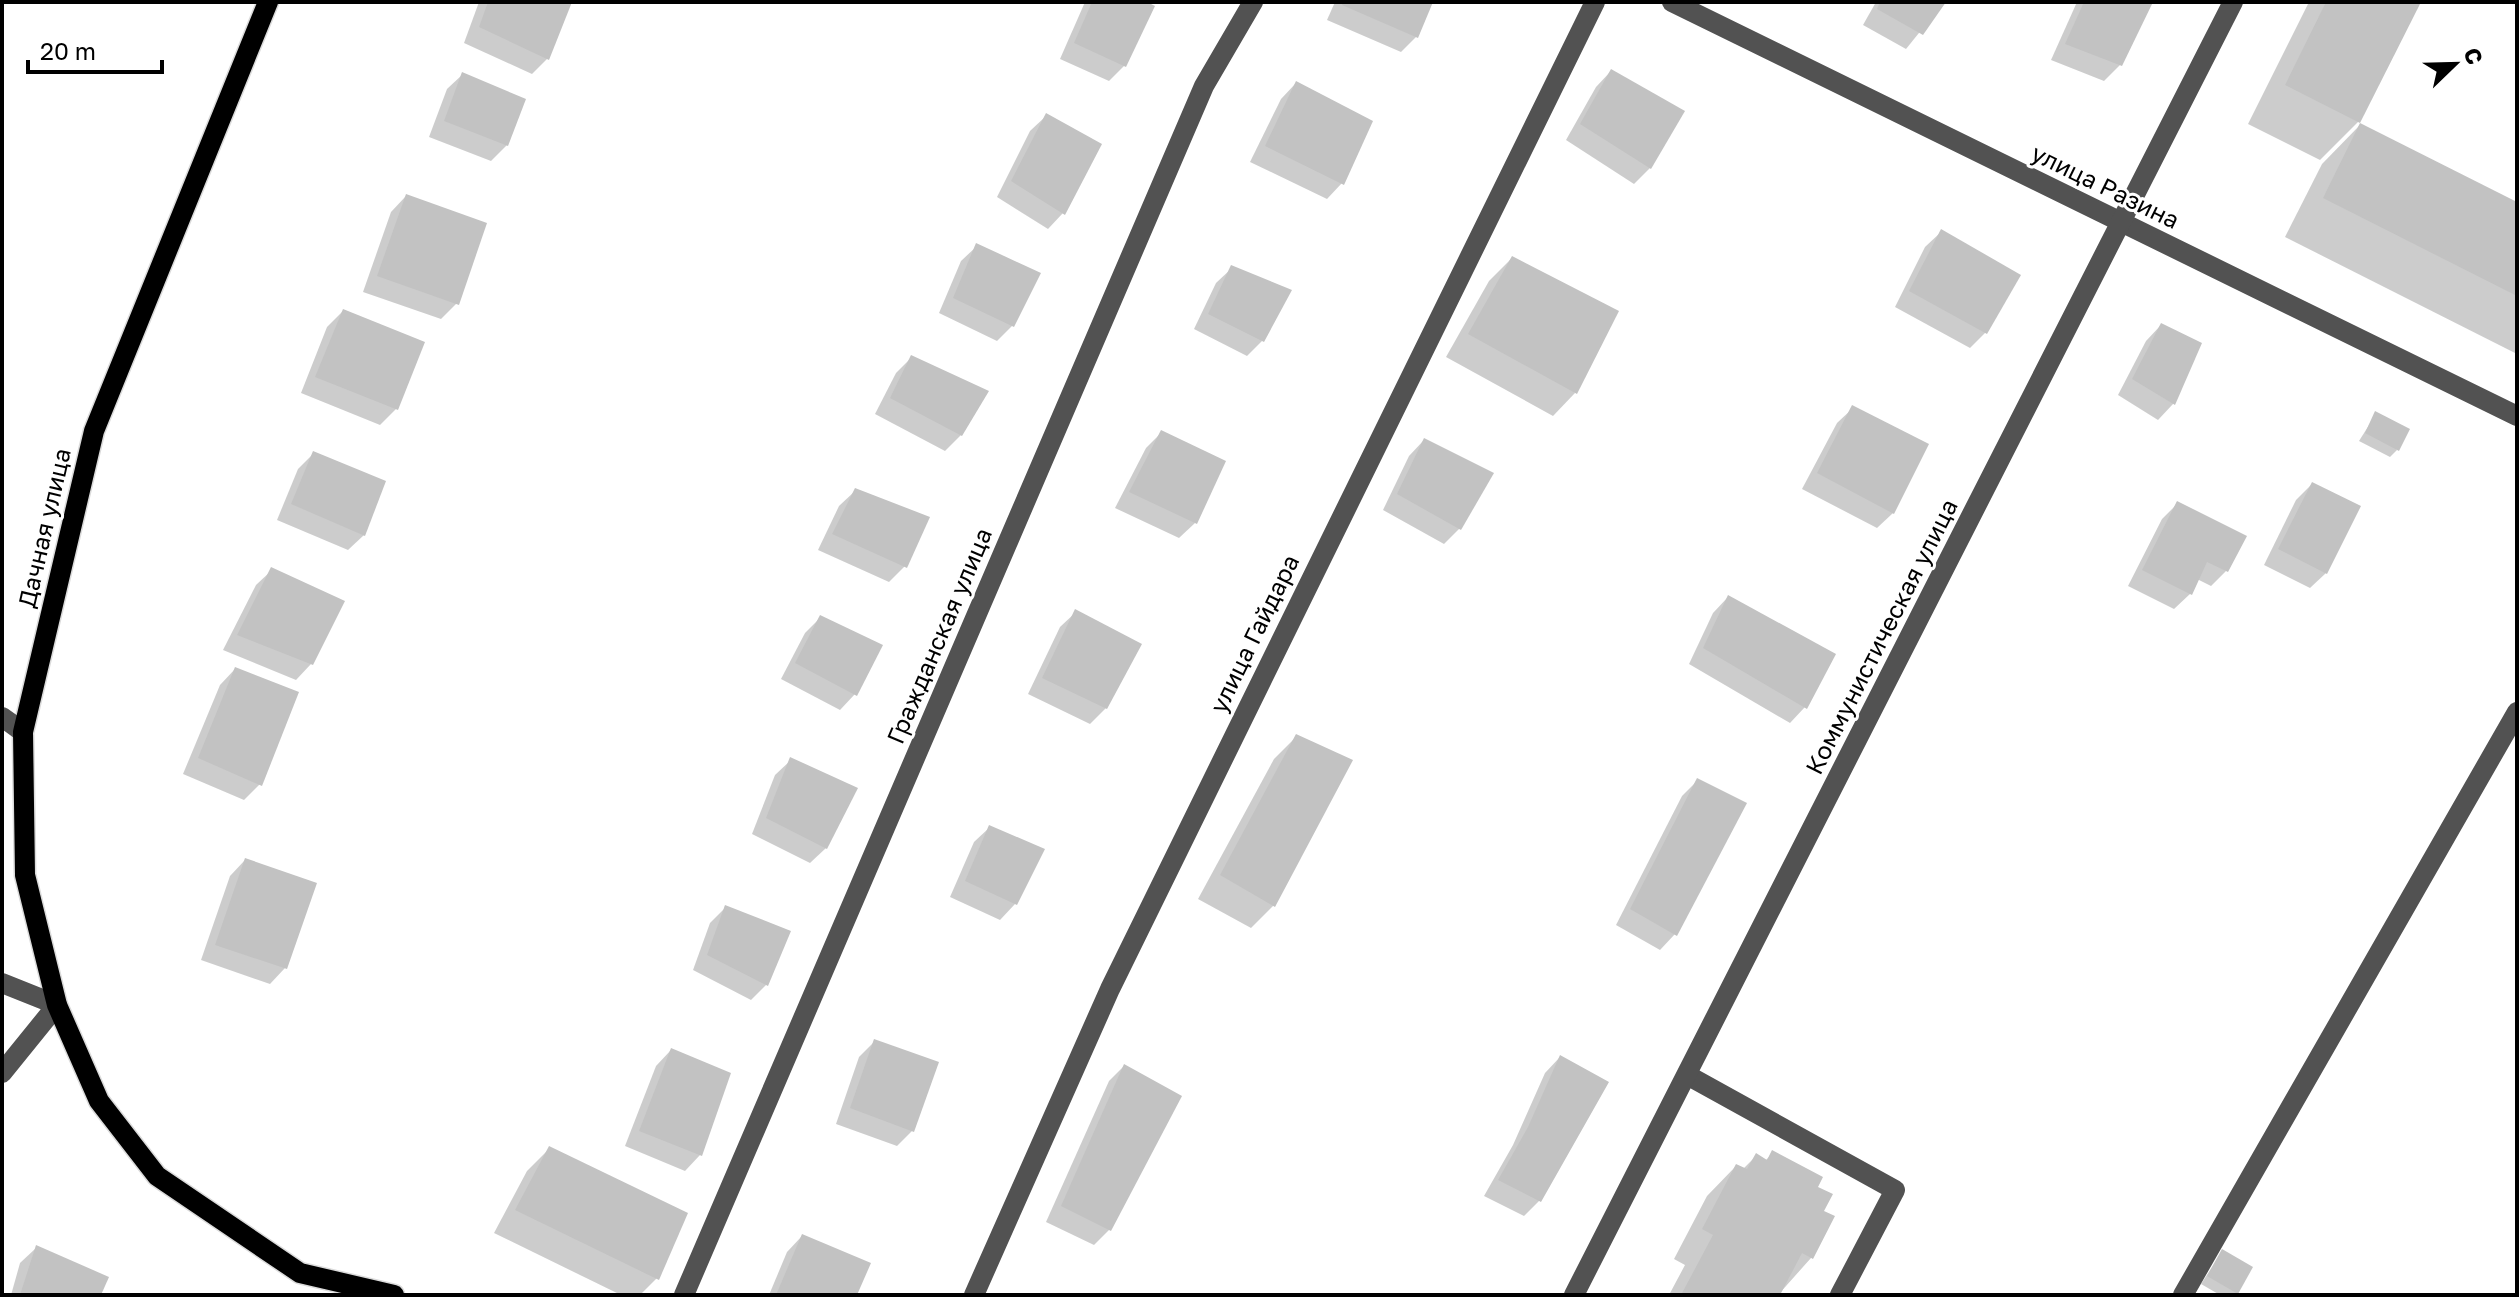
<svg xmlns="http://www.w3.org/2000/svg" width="2519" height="1297" font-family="'Golos Text',sans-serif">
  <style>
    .shadow { fill: #0003 }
    .building { fill: #c2c2c2 }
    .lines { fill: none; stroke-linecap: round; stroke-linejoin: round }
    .major-casing { stroke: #dbdbdb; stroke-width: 23 }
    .minor { stroke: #525252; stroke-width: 20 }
    .major { stroke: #000; stroke-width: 20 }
    .labels { text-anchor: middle; stroke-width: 6; stroke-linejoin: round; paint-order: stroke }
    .street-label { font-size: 24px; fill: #000; stroke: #fff }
  </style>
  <rect width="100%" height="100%" fill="#fff"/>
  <g class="shadow">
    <polygon points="479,2 569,2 547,59 532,74 464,43"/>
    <polygon points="1085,2 1142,2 1124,66 1109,81 1060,59"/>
    <polygon points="1335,2 1431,2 1416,37 1401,52 1327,20"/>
    <polygon points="1876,2 1944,2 1906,49 1863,25"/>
    <polygon points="2077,2 2151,2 2120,65 2104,81 2051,60"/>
    <polygon points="2309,2 2419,2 2358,122 2320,160 2248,124"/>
    <polygon points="1611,71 1683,112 1650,168 1634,184 1566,140 1596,87"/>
    <polygon points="463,74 507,145 491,161 429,137 447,89"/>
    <polygon points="1296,83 1342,183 1327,199 1250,162 1281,99"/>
    <polygon points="1046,116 1063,213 1048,229 997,197 1030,131"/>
    <polygon points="2360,125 2517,204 2517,354 2285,237 2322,164"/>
    <polygon points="406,196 457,303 441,319 363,292 391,212"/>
    <polygon points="1941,232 1986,332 1970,348 1895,307 1925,247"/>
    <polygon points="977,246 1013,325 997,341 939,313 961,261"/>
    <polygon points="1512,258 1575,393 1553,416 1446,357 1489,281"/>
    <polygon points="1232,268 1262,341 1247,356 1194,329 1216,283"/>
    <polygon points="343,311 423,344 396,409 380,425 301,393 327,327"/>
    <polygon points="2161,325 2199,344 2173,404 2158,420 2118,395 2146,341"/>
    <polygon points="911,358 961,435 945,451 875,414 896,373"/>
    <polygon points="1853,408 1893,513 1877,528 1802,489 1837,423"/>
    <polygon points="2376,414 2397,450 2390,457 2359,441"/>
    <polygon points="1161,433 1195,523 1179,538 1115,508 1146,448"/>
    <polygon points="1424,440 1460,528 1444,544 1383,510 1409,456"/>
    <polygon points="313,454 364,535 348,550 277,520 298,469"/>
    <polygon points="2312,484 2326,573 2310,588 2264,565 2296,500"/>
    <polygon points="855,491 905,566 889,582 818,550 839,506"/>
    <polygon points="2177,504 2226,571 2211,586 2197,579 2190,594 2174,609 2128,586 2162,519"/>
    <polygon points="272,570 311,664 296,680 223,650 256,585"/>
    <polygon points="1728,597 1805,707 1790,723 1689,664 1713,613"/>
    <polygon points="1076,612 1106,708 1090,724 1028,694 1060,627"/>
    <polygon points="821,617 855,694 840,710 781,679 805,633"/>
    <polygon points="235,669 260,784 244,800 183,774 220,685"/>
    <polygon points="1297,736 1273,906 1251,928 1198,899 1274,759"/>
    <polygon points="791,760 826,848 810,863 752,834 775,775"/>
    <polygon points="1697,781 1675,934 1660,950 1616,925 1682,796"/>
    <polygon points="990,827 1015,904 1000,920 950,897 974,842"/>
    <polygon points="245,860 285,968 270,984 201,960 230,876"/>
    <polygon points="726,907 766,985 751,1000 693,970 710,923"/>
    <polygon points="875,1041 912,1131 897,1146 836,1124 859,1057"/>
    <polygon points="671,1050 700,1155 685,1171 625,1146 656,1066"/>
    <polygon points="1560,1057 1539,1201 1524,1216 1484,1196 1513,1145 1545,1073"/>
    <polygon points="1124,1066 1109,1230 1094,1245 1046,1222 1109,1081"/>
    <polygon points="550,1148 657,1278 640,1295 621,1295 494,1233 527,1171"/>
    <polygon points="1773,1153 1816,1188 1822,1211 1811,1258 1778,1295 1669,1295 1685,1265 1674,1259 1707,1196 1736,1166 1743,1169 1756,1156 1765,1161"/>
    <polygon points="802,1236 855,1295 769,1295 787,1252"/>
    <polygon points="36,1248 99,1295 11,1295 20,1263"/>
    <polygon points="2222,1252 2237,1293 2235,1295 2220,1295 2201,1284"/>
  </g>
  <g class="building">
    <polygon points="488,2 572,2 549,60 479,27"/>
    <polygon points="1092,2 1147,2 1155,6 1126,67 1074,43"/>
    <polygon points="1343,2 1433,2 1418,38 1342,5"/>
    <polygon points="1880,2 1946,2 1923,35 1877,9"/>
    <polygon points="2084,2 2153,2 2122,66 2065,44"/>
    <polygon points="2326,2 2421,2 2360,123 2285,85"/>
    <polygon points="1611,69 1685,111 1651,169 1580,124"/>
    <polygon points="462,72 526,99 508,146 444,121"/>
    <polygon points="1296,81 1373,121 1344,185 1265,146"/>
    <polygon points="1046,113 1102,144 1065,215 1011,181"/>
    <polygon points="2360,123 2517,202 2517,296 2323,198"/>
    <polygon points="406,194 487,223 459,305 377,276"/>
    <polygon points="1941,229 2021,275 1987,334 1909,291"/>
    <polygon points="976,243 1041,273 1014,327 953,298"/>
    <polygon points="1512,256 1619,311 1577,394 1468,334"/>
    <polygon points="1231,265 1292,290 1264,342 1208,314"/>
    <polygon points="343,309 425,342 398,410 315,377"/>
    <polygon points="2161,323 2202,343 2175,405 2132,379"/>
    <polygon points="911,355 989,391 962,436 890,398"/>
    <polygon points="1852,405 1929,444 1894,514 1817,473"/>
    <polygon points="2375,411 2410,429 2399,451 2365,433"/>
    <polygon points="1161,430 1226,461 1197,524 1129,492"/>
    <polygon points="1424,438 1494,473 1461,530 1397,494"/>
    <polygon points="313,451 386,481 365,536 291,504"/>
    <polygon points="2312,482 2361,506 2327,574 2278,549"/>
    <polygon points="855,488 930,517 907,568 832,534"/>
    <polygon points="2177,501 2247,536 2228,572 2207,562 2192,595 2142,570"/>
    <polygon points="271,567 345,601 313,665 237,635"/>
    <polygon points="1728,595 1836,654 1807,709 1703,648"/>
    <polygon points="1075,609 1142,644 1107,709 1042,678"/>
    <polygon points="820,615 883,645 857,696 795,663"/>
    <polygon points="235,667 299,692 262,786 198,758"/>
    <polygon points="1296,734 1353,760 1275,907 1220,875"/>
    <polygon points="790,757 858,788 827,849 766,818"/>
    <polygon points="1697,778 1747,803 1677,936 1630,909"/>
    <polygon points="989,825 1045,849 1017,905 965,881"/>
    <polygon points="245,858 317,883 287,969 215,945"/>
    <polygon points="725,905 791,931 768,986 707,955"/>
    <polygon points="874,1039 939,1062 914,1132 850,1108"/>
    <polygon points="671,1048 731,1073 702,1156 639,1131"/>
    <polygon points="1560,1055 1609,1082 1541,1202 1498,1180 1528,1127"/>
    <polygon points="1124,1064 1182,1096 1111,1231 1061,1206"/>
    <polygon points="549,1146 688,1213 659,1280 515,1210"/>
    <polygon points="1772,1150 1823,1177 1818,1187 1833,1194 1824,1211 1835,1216 1813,1259 1802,1253 1780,1295 1681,1295 1713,1235 1702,1229 1736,1164 1747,1169 1756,1153 1767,1160"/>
    <polygon points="802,1234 871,1263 857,1295 776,1295"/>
    <polygon points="36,1245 109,1277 101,1295 20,1295"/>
    <polygon points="2222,1249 2253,1267 2238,1294 2207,1276"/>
  </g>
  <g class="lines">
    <defs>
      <polyline id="major" points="268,2 94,431 23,732 25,875 57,1005 99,1101 157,1176 300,1273 394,1295"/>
    </defs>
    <use href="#major" class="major-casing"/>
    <g class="minor">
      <polyline points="1672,2 2517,416"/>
      <polyline points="2,717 23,732"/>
      <polyline points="2,983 57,1005 2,1073"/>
      <polyline points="1687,1075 1895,1190 1840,1295"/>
      <polyline points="684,1295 1204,86 1253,2"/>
      <polyline points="974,1295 1110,989 1595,2"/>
      <polyline points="1574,1295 2233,2"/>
      <polyline points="2183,1295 2517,712"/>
    </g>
    <use href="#major" class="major"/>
  </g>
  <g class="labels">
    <g class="street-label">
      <text transform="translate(2105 187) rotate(26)" y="8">улица Разина</text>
      <text transform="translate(45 528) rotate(-77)" y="8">Дачная улица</text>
      <text transform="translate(1255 634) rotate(-64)" y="8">улица Гайдара</text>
      <text transform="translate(940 636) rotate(-67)" y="8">Гражданская улица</text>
      <text transform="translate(1882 637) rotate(-63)" y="8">Коммунистическая улица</text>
    </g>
  </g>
  <rect width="2519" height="1297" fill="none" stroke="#000000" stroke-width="8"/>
  <g transform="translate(2455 64) rotate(67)" stroke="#ffffff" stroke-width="6" paint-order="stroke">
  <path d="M0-6L14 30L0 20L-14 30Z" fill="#000000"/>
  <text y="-12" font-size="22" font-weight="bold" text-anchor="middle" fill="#000000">С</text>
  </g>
  <path d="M28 60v12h134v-12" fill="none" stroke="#000000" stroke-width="4"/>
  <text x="40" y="60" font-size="24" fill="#000000" stroke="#ffffff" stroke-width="6" paint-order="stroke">20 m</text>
</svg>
